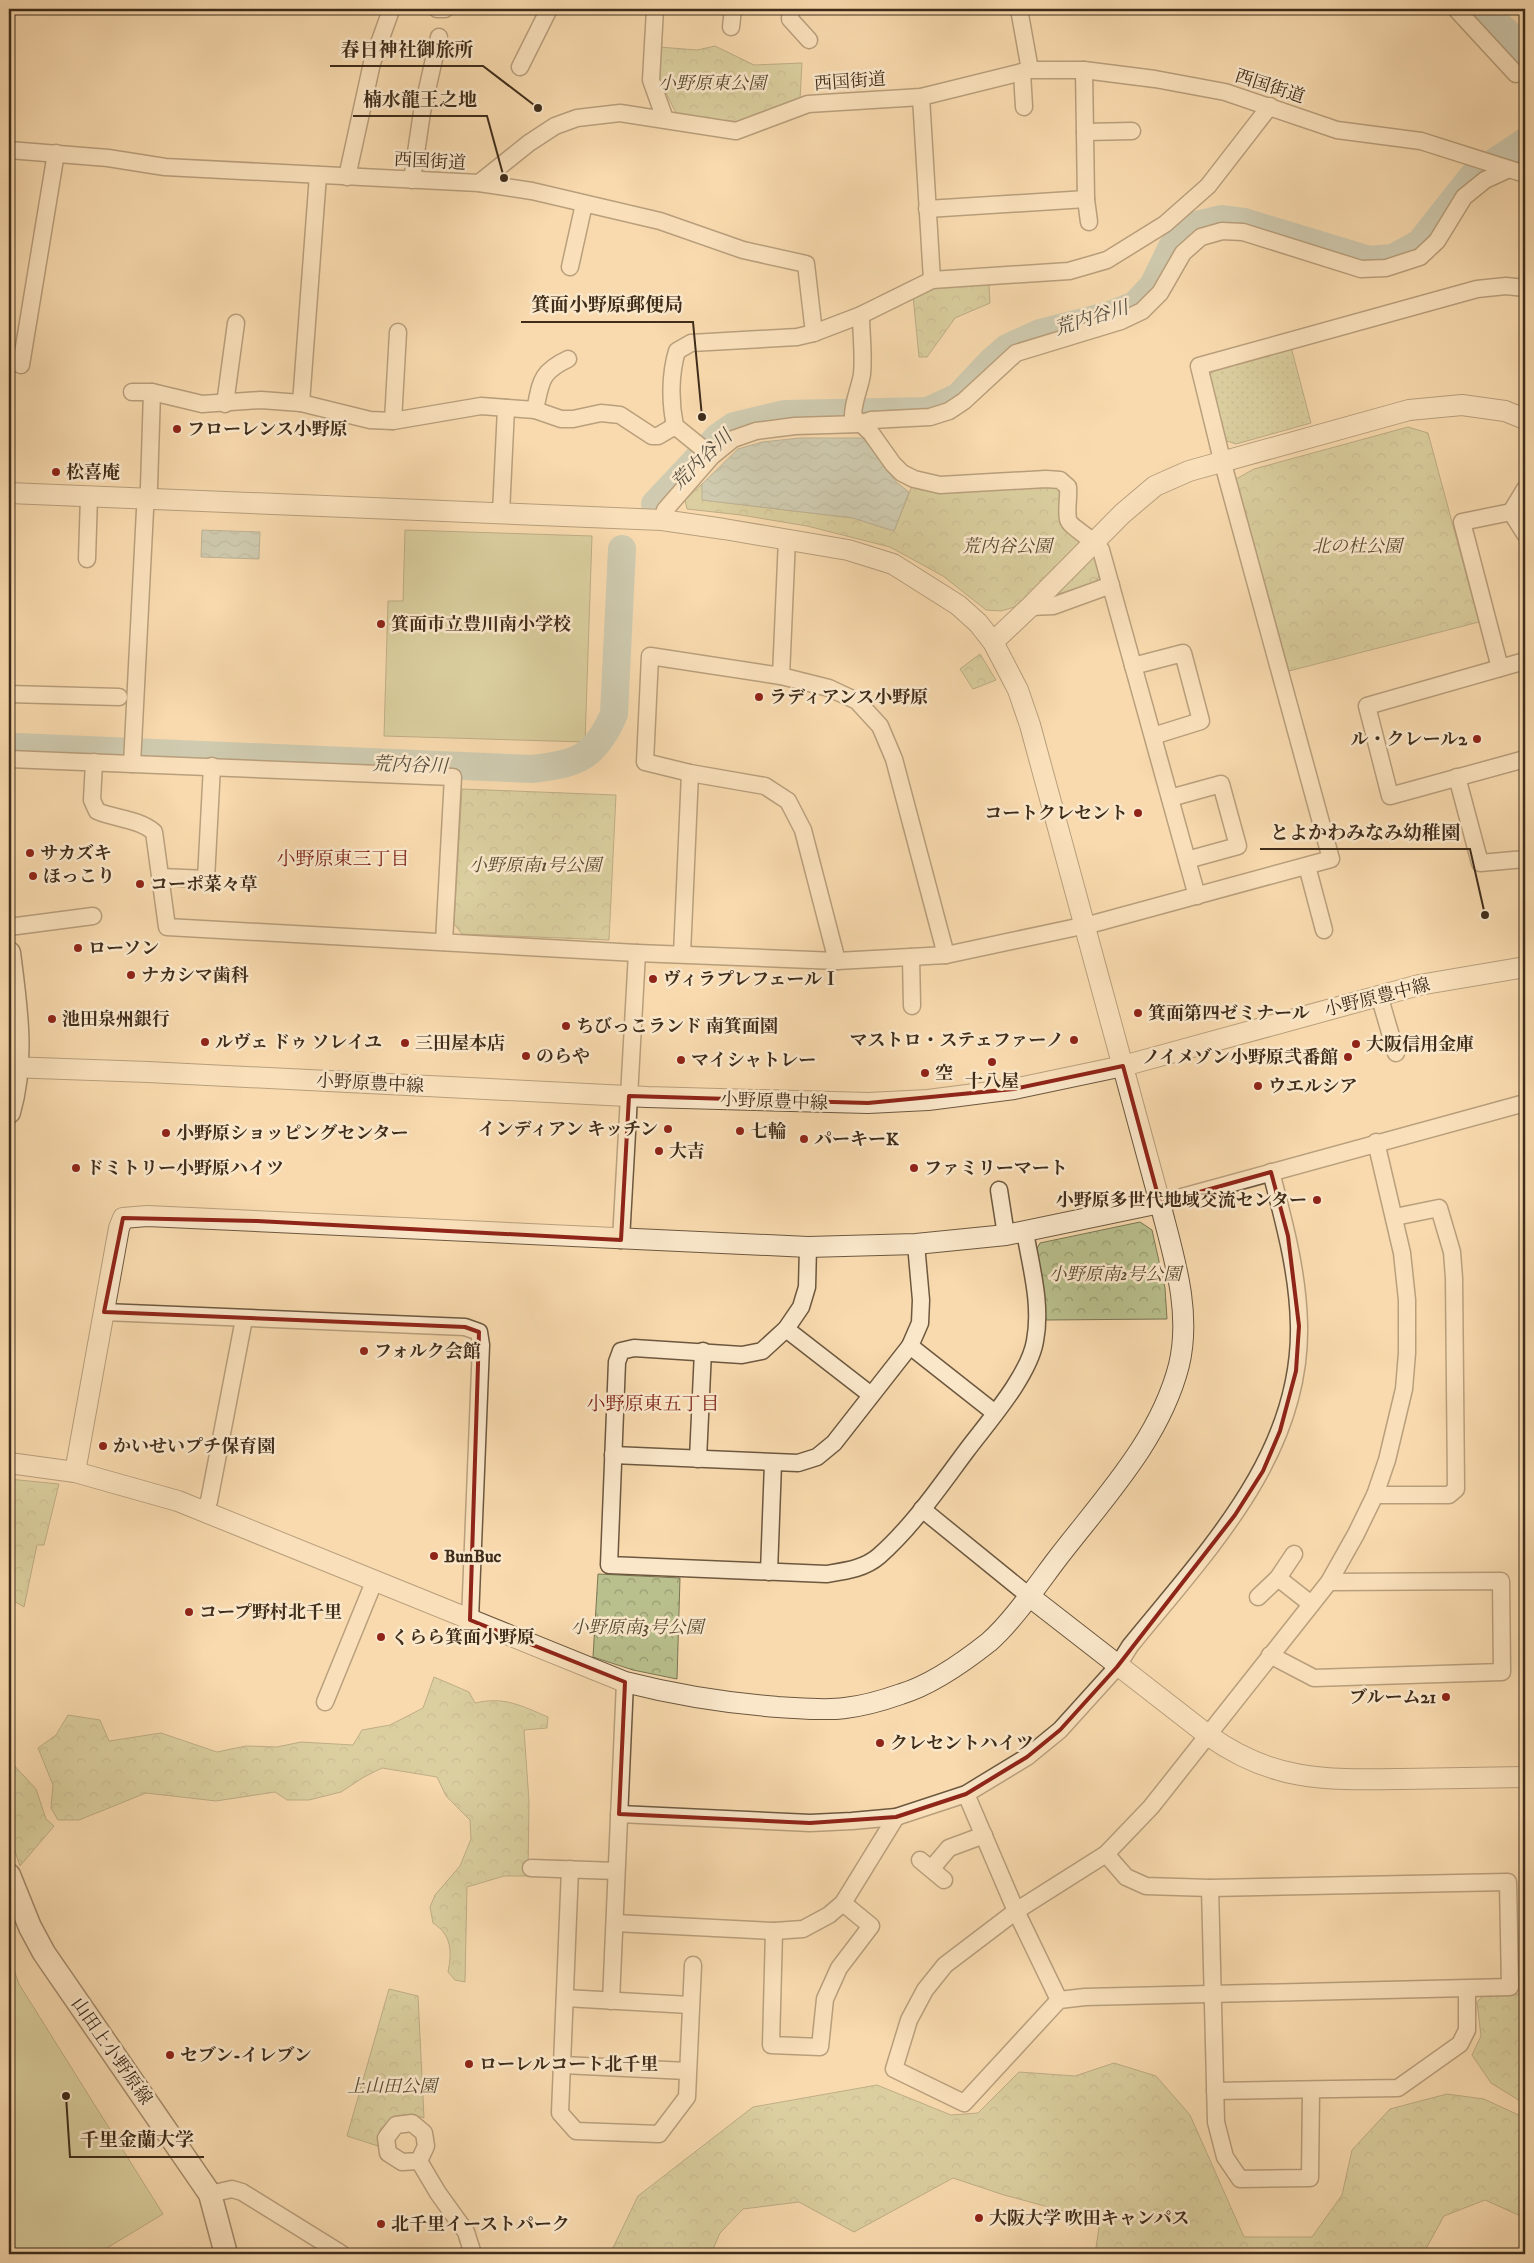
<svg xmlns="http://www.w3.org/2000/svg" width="1534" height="2263" font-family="'IM FELL DW Pica','Noto Serif JP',serif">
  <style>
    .grass { fill: url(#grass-dots); stroke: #7c7654 }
    .forest { fill: url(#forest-crowns); stroke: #7c7654 }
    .pitch { fill: #b9c08d; stroke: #7c7654 }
    .water { fill: url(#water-waves); stroke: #798175 }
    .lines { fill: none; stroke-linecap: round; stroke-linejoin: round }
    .river { stroke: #9fb9b2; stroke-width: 28 }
    .minor-casing { stroke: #6d583f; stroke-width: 19 }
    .tertiary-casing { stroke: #6d583f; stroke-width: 22 }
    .secondary-casing { stroke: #3f2c1a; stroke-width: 25 }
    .minor { stroke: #fae7ca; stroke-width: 16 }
    .tertiary { stroke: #fae7ca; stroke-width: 20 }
    .secondary { stroke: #fae7ca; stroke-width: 22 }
    .marked { fill: none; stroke: #8f2418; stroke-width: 4; stroke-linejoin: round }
    .poi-dot { fill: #8f2418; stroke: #fae7ca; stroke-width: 2 }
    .labels { text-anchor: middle; stroke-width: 5; stroke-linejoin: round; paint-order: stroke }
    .street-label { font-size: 18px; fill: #3f2c1a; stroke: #fae7ca }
    .park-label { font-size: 18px; font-style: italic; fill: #574a31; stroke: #fae7ca }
    .poi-label { font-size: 18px; font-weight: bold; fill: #3f2c1a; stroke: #fae7ca; text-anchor: start }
    .water-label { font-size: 19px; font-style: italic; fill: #574f40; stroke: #fae7ca }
    .neighbourhood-label { font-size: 19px; fill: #7a1f14; stroke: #fae7ca }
    .leader { fill: none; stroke: #3f2c1a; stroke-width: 2 }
    .callout-dot { fill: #3f2c1a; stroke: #fae7ca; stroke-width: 2 }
    .callout-label { font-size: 19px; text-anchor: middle; font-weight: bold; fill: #3f2c1a; stroke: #fae7ca; stroke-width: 5; stroke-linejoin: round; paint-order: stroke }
  </style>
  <defs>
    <pattern id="grass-dots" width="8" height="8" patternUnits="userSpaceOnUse" patternTransform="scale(1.25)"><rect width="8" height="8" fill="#b9c08d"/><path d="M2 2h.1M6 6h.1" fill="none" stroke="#989c72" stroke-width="1.8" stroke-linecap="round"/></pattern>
    <pattern id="forest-crowns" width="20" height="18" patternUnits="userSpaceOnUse" patternTransform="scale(1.25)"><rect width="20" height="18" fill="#b9c08d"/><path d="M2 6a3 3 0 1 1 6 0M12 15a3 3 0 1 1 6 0" fill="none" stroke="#989c72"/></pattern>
    <pattern id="water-waves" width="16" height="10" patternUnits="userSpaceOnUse" patternTransform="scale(1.25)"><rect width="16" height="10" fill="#9fb9b2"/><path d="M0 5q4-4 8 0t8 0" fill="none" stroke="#839790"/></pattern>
  </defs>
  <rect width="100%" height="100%" fill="#f8daae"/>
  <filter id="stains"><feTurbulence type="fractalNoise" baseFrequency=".004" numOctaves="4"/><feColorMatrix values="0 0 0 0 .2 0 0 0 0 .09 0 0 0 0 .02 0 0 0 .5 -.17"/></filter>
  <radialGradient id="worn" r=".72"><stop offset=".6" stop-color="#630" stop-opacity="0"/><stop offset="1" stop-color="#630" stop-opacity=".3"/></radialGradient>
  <polygon class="grass" points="1291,347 1311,423 1236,444 1224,440 1209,376 1214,368"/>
  <g class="forest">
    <polygon points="715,46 754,65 802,63 800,99 744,122 678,117 657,75 659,47 697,50"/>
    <polygon points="989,284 990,303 955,318 927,357 919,357 913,296 929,288"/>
    <polygon points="1408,427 1428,433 1479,622 1289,671 1236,479 1254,469"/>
    <polygon points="1047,482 1062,490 1077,535 1097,560 1100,575 1095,583 1001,611 986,610 943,576 890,547 807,526 741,515 687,509 685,500 702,484 703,500 853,518 894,531 912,486"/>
    <polygon points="980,654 996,680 973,689 960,669"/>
    <polygon points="462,789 616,795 609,940 462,934 454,924"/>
    <polygon points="1140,1222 1152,1230 1165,1288 1167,1319 1046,1320 1036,1250 1040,1243"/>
    <polygon points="9,1479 59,1484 44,1545 37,1545 24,1607 9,1598"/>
    <polygon points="598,1574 680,1578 677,1679 633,1670 593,1657"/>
    <path d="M 434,1677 L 469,1692 L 475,1703 C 504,1696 522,1706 548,1717 L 547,1728 L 524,1730 L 529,1801 L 528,1876 L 504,1876 L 467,1887 L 465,1982 L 455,1980 L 448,1972 C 452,1952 452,1935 433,1923 L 430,1907 L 435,1895 L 460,1866 L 471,1839 L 470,1820 L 446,1796 L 437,1777 L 382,1768 L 364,1777 L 341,1792 L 309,1800 L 287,1800 L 275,1792 L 216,1801 L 146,1793 L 79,1820 L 58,1820 L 51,1808 L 53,1785 L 38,1748 L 56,1735 L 68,1715 L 100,1720 L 109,1741 L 161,1733 L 217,1752 L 246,1746 L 277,1747 L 301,1742 L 353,1745 L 362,1730 L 390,1725 L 423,1708 Z"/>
    <polygon points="11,1762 36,1789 46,1819 54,1826 20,1866 9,1834 9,1764"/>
    <path d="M 389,1989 L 418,1996 L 424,2118 C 403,2111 397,2115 380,2129 L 378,2146 L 347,2136 Z"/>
    <polygon points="1485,1994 1525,1994 1525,2104 1491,2083 1472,2055 1481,2036 1477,2002"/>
    <polygon points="1114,2063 1156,2076 1190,2115 1244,2237 1312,2237 1342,2195 1352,2150 1390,2109 1447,2094 1484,2099 1525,2118 1525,2218 1485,2200 1444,2216 1423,2254 1095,2254 1100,2221 1004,2195 953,2178 854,2232 799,2202 743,2209 720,2233 711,2254 610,2254 638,2196 753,2107 877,2085 951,2115 978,2113 1019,2072 1075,2076"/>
  </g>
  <g class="pitch">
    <polygon points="405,530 592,536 585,742 384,736 388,601 403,601"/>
    <polygon points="9,1956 19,1984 163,2214 97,2254 9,2254"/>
  </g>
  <g class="water">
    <polygon points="800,438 863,438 896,482 909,492 894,531 853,518 702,500 702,484 738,449 762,442"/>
    <polygon points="202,530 260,532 259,559 201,557"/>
  </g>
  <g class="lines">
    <g class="river">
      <polyline points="1482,9 1525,50"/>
      <polyline points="655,504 718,437 734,426 784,414 928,411 958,397 991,362 1007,348 1040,333 1110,315 1135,305 1153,286 1172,247 1196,225 1221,219 1244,222 1369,260 1393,258 1420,243 1472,177 1525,142"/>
      <path d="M 17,747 L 532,769 C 577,764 595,758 614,714 L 622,549"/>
    </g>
    <defs>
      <g id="minor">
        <polyline points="437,9 445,9"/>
        <polyline points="655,9 651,80 665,119"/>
        <polyline points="791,9 790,19 809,40"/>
        <polyline points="1019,9 1030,70"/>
        <polyline points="1456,9 1516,74"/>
        <polyline points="731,27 733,9"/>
        <polyline points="520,67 549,9"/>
        <polyline points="1022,72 1024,107"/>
        <polyline points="921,97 932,280"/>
        <polyline points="1085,132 1132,131"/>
        <polyline points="9,150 108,158 165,167 479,183 529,143 555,126 577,118 620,113 736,131 808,104 921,97 1030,70 1084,70 1155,79 1225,92 1337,130 1421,141 1525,174"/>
        <polyline points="347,177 372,63 391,10"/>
        <polyline points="412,180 422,112 439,37"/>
        <polyline points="479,183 532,191 660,221 743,250 806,264 814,333"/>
        <polyline points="1086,199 1089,222"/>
        <polyline points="927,209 1086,199 1084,70"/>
        <polyline points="570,267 584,204"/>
        <path d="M 861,315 C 861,334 864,355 862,374 C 860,388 853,401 853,416 L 871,433 L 893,464 L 902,473 L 914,479 L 940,485 L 1046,479 L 1060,480 L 1068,487 C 1069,498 1066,509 1068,519 C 1069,527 1093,538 1101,550 L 1197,896"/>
        <polyline points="21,365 56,153"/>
        <polyline points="132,392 152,392 202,404 261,400 301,403 370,420 393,421 481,406 535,410 561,419 573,419 601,413 620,415 652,436 658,436 675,426"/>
        <polyline points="301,403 318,175"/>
        <polyline points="225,404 236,323"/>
        <path d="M 535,410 C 541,382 540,372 568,359"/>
        <polyline points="393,421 398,332"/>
        <path d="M 712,456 L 675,426 C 670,402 670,374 677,351 L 691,343 L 797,337 L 814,333 L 861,315 L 932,280 L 1069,271 L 1107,260 L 1165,224 L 1208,186 L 1270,106"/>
        <polyline points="1525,489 1511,512 1525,534"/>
        <polyline points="501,513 506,408"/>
        <polyline points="662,520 665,510 712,456 733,439 756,431 795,426 860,424 871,420 930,417 949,411 964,401 1016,353 1121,321 1142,311 1160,293 1183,253 1201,237 1222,231 1243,232 1361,269 1386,268 1420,257 1437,241 1464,197 1485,180 1509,169"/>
        <polyline points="87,559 89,496"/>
        <polyline points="1030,607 1053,606 1111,585"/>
        <polyline points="1525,661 1367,706 1390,796 1525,759"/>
        <polyline points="1133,666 1183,653 1201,721 1153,736"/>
        <polyline points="1500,668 1462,522 1511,512"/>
        <polyline points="781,676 787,539"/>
        <polyline points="9,694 119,697"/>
        <polyline points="9,759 453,777 444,942"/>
        <path d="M 94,762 L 92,800 L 97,811 C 116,819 139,819 154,832 L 167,927 L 637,953 L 837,961 L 946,955 L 1096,923 L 1331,859 L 1222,460 L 1199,366 L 1477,289 L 1506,286 L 1525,288"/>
        <polyline points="132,764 145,510 149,487 152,392"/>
        <polyline points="1457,777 1480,863 1525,859"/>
        <polyline points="1170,798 1221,784 1238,846 1187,860"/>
        <polyline points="1307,866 1324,930"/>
        <polyline points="161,877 206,879 212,766"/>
        <polyline points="9,927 93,916"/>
        <polyline points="682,954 690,773"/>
        <polyline points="911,957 912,1006"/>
        <polyline points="837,961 803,830 788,801 765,786 690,773 645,762 650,656 781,676 829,688 857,701 880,726 894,759 946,955"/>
        <polyline points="1379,995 1396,1053"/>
        <polyline points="999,1190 1006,1235"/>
        <polyline points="1160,1203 1525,1103"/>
        <polyline points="621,1240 637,953"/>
        <polyline points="916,1244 921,1300 920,1323 910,1346 995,1413"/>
        <path d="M 808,1247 L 807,1287 L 801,1307 L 786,1329 L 762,1351 L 742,1355 L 634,1348 L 621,1351 L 617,1362 L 609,1565 L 826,1574 C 845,1571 864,1569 879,1556 C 913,1526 940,1486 967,1450 C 988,1422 1029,1376 1035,1341 C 1042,1305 1031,1267 1025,1232"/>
        <polyline points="104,1312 465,1327 479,1332 481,1345 470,1620"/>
        <polyline points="786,1329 871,1395"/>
        <polyline points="613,1455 798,1463 817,1457 834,1443 910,1346"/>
        <polyline points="698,1459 703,1351"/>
        <polyline points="1375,1495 1449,1495 1456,1489 1454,1278 1452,1252 1439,1208 1395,1217"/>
        <polyline points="922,1509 1029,1596"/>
        <polyline points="203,1510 209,1501 244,1319"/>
        <polyline points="769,1572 773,1463"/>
        <polyline points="1278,1578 1311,1604"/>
        <polyline points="1258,1597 1278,1578 1294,1554"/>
        <polyline points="1270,1655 1314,1678 1502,1672 1501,1581 1329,1582"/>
        <polyline points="325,1702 374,1582"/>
        <polyline points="966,1794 1016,1911 1059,2000"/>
        <path d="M 619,1814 L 810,1823 L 852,1821 L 896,1817 L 966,1794 L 1027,1757 L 1060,1730 L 1117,1667 L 1130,1646 C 1206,1552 1302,1455 1299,1325 C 1298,1272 1284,1222 1271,1172"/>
        <polyline points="1106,1854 1126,1877 1146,1886 1210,1888 1508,1882 1510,1987 1085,1997 1059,2000 964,2103 894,2069 909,2020 925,1990 945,1965 1016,1911 1106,1854 1151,1807 1329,1582 1356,1534 1375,1495 1387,1460 1404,1389 1407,1353 1407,1300 1402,1253 1376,1142"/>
        <polyline points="920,1860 944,1880"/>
        <polyline points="531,1868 616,1871"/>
        <polyline points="932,1868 949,1848 984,1835"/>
        <polyline points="570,1869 560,2113 576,2131 659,2134 687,2097 693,1965"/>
        <polyline points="1210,1888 1216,2122 1225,2157 1240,2179 1310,2178 1311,2090"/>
        <polyline points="615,1923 774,1931 803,1929 829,1915 843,1903 896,1817"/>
        <polyline points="774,1931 771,2045 820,2047 825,1999 839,1968 871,1926 843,1903"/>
        <polyline points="565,1998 690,2005"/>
        <polyline points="611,2001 625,1682"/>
        <polyline points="563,2065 687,2071"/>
        <polyline points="1215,2091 1398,2088 1460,2044 1467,2030 1467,1989"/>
        <polygon points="412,2123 424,2133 426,2146 419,2161 402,2162 388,2153 386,2138 396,2125"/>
        <polyline points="419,2161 438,2193 466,2232 473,2254"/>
        <polyline points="210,2194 232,2189 242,2192 342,2254"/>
      </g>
      <g id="tertiary">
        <path d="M 9,493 L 662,520 L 724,529 L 848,550 L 893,564 L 958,605 L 978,623 L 993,642 L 1018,690 L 1030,725 L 1160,1203 C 1173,1255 1192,1310 1179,1365 C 1160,1440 1103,1499 1057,1559 C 1038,1584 1012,1622 989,1642 C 965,1661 931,1685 901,1694 C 884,1700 863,1706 845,1708 C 824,1711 800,1708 778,1707 C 726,1703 676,1695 625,1682 L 178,1501 L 75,1472 L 9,1463"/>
        <polyline points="993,642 1030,607 1122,514 1155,486 1189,471 1409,410 1462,405 1505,411 1525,419"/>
        <polyline points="9,1067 148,1072 647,1097 868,1103 928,1100 1014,1089 1123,1066 1419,985 1525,967"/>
        <polyline points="75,1472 119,1228 123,1218 147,1216 808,1247 916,1244 1006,1235 1160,1203"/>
        <path d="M 1029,1596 L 1209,1736 C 1274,1782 1326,1780 1402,1779 C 1443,1778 1484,1778 1525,1777"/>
      </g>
      <g id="secondary">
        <path d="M 9,953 C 16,1006 24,1060 9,1112"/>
        <polyline points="9,1875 30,1927 44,1953 210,2194 226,2254"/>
      </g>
    </defs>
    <use href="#minor" class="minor-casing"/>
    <use href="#tertiary" class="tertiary-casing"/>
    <use href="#secondary" class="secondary-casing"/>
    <use href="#minor" class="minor"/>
    <use href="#tertiary" class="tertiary"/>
    <use href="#secondary" class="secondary"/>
  </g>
  <path d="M0 0H1534V2263H0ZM 1123,1066 L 1160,1203 L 1271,1172 L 1288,1236 L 1299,1326 L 1296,1371 L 1280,1431 L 1263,1471 L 1235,1515 L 1117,1667 L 1060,1730 L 1027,1757 L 966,1794 L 896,1817 L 810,1823 L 619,1814 L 625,1682 L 470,1620 L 479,1332 L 465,1327 L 104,1312 L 123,1218 L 257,1221 L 621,1240 L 629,1096 L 868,1103 L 1014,1089 Z" fill="#f8daae" fill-opacity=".55" fill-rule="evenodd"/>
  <path class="marked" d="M 1123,1066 L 1160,1203 L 1271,1172 L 1288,1236 L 1299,1326 L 1296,1371 L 1280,1431 L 1263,1471 L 1235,1515 L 1117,1667 L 1060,1730 L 1027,1757 L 966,1794 L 896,1817 L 810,1823 L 619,1814 L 625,1682 L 470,1620 L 479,1332 L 465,1327 L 104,1312 L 123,1218 L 257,1221 L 621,1240 L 629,1096 L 868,1103 L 1014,1089 Z"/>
  <g class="poi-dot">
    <circle cx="177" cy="429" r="5"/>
    <circle cx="56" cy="472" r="5"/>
    <circle cx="381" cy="624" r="5"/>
    <circle cx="759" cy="697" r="5"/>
    <circle cx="1477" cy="739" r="5"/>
    <circle cx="1138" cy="813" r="5"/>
    <circle cx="30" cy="853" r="5"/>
    <circle cx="33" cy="876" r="5"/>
    <circle cx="140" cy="884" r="5"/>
    <circle cx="78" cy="948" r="5"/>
    <circle cx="131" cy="975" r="5"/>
    <circle cx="653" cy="979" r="5"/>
    <circle cx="1138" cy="1013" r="5"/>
    <circle cx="52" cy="1019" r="5"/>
    <circle cx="566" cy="1026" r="5"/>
    <circle cx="1074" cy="1040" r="5"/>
    <circle cx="205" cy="1042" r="5"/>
    <circle cx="405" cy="1043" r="5"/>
    <circle cx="1356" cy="1044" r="5"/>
    <circle cx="526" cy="1056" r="5"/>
    <circle cx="1348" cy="1057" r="5"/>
    <circle cx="681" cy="1060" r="5"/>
    <circle cx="992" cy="1062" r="5"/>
    <circle cx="925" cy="1073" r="5"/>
    <circle cx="1258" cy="1086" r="5"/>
    <circle cx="668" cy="1129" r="5"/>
    <circle cx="740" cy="1131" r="5"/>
    <circle cx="166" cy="1133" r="5"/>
    <circle cx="804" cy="1139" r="5"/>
    <circle cx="659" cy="1151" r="5"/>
    <circle cx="76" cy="1168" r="5"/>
    <circle cx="914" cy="1168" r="5"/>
    <circle cx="1317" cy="1200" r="5"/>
    <circle cx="364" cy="1351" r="5"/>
    <circle cx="103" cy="1446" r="5"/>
    <circle cx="434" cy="1556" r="5"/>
    <circle cx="189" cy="1612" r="5"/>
    <circle cx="381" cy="1637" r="5"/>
    <circle cx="1446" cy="1697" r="5"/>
    <circle cx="880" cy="1743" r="5"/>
    <circle cx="170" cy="2055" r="5"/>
    <circle cx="469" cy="2064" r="5"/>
    <circle cx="979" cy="2218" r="5"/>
    <circle cx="381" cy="2224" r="5"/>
  </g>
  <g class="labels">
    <g class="street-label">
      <text transform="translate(850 81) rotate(-4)" y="6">西国街道</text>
      <text transform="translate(1270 86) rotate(18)" y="6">西国街道</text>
      <text transform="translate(430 161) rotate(3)" y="6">西国街道</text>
      <text transform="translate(1377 997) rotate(-14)" y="6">小野原豊中線</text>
      <text transform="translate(370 1083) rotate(3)" y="6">小野原豊中線</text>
      <text transform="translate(774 1101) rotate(2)" y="6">小野原豊中線</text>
      <text transform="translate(112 2051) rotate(55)" y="6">山田上小野原線</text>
    </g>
    <g class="park-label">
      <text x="712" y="89">小野原東公園</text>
      <text x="1007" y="552">荒内谷公園</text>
      <text x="1357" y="552">北の杜公園</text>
      <text x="535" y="871">小野原南1号公園</text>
      <text x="1115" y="1280">小野原南2号公園</text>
      <text x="637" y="1633">小野原南3号公園</text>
      <text x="392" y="2092">上山田公園</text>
    </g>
    <g class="poi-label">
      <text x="187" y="435">フローレンス小野原</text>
      <text x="66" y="478">松喜庵</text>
      <text x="391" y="630">箕面市立豊川南小学校</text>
      <text x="769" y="703">ラディアンス小野原</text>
      <text x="1467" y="745" text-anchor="end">ル・クレール2</text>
      <text x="1128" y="819" text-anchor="end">コートクレセント</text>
      <text x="40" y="859">サカズキ</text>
      <text x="43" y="882">ほっこり</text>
      <text x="150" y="890">コーポ菜々草</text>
      <text x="88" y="954">ローソン</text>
      <text x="141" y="981">ナカシマ歯科</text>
      <text x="663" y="985">ヴィラプレフェールＩ</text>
      <text x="1148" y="1019">箕面第四ゼミナール</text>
      <text x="62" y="1025">池田泉州銀行</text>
      <text x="576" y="1032">ちびっこランド 南箕面園</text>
      <text x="1064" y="1046" text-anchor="end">マストロ・ステェファーノ</text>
      <text x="215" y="1048">ルヴェ ドゥ ソレイユ</text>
      <text x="415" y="1049">三田屋本店</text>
      <text x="1366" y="1050">大阪信用金庫</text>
      <text x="536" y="1062">のらや</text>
      <text x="1338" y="1063" text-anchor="end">ノイメゾン小野原弐番館</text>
      <text x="691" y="1066">マイシャトレー</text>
      <text x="935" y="1079">空</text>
      <text x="992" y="1087" text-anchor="middle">十八屋</text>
      <text x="1268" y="1092">ウエルシア</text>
      <text x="658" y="1135" text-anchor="end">インディアン キッチン</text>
      <text x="750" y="1137">七輪</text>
      <text x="176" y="1139">小野原ショッピングセンター</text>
      <text x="814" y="1145">パーキーK</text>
      <text x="669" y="1157">大吉</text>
      <text x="86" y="1174">ドミトリー小野原ハイツ</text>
      <text x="924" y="1174">ファミリーマート</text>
      <text x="1307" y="1206" text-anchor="end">小野原多世代地域交流センター</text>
      <text x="374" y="1357">フォルク会館</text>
      <text x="113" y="1452">かいせいプチ保育園</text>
      <text x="444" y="1562">BunBuc</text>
      <text x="199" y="1618">コープ野村北千里</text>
      <text x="391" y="1643">くらら箕面小野原</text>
      <text x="1436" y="1703" text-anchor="end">ブルーム21</text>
      <text x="890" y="1749">クレセントハイツ</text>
      <text x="180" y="2061">セブン-イレブン</text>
      <text x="479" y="2070">ローレルコート北千里</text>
      <text x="989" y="2224">大阪大学 吹田キャンパス</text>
      <text x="391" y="2230">北千里イーストパーク</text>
    </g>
    <g class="water-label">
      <text transform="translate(1091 317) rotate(-17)" y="7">荒内谷川</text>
      <text transform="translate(701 459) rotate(-44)" y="7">荒内谷川</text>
      <text transform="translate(410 764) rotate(2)" y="7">荒内谷川</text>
    </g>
    <g class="neighbourhood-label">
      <text x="343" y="865">小野原東三丁目</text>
      <text x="653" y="1410">小野原東五丁目</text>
    </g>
  </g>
  <path class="leader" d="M538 108L483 66H330M504 178L487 116H353M702 417L693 322H521M1485 915L1470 849H1260M66 2096L70 2157H204"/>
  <g class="callout-dot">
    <circle cx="538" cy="108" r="5"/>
    <circle cx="504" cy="178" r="5"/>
    <circle cx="702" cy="417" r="5"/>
    <circle cx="1485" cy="915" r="5"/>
    <circle cx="66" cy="2096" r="5"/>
  </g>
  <g class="callout-label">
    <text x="407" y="56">春日神社御旅所</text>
    <text x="420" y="106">楠水龍王之地</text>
    <text x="607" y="311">箕面小野原郵便局</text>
    <text x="1365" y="839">とよかわみなみ幼稚園</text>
    <text x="137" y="2146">千里金蘭大学</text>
  </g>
  <rect width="1534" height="2263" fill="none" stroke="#f8daae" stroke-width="30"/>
  <rect x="10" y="10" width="1514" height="2243" fill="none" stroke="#3f2c1a" stroke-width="2.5"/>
  <rect x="15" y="15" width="1504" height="2233" fill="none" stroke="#3f2c1a"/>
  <rect width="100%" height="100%" filter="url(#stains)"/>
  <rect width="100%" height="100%" fill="url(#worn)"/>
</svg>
